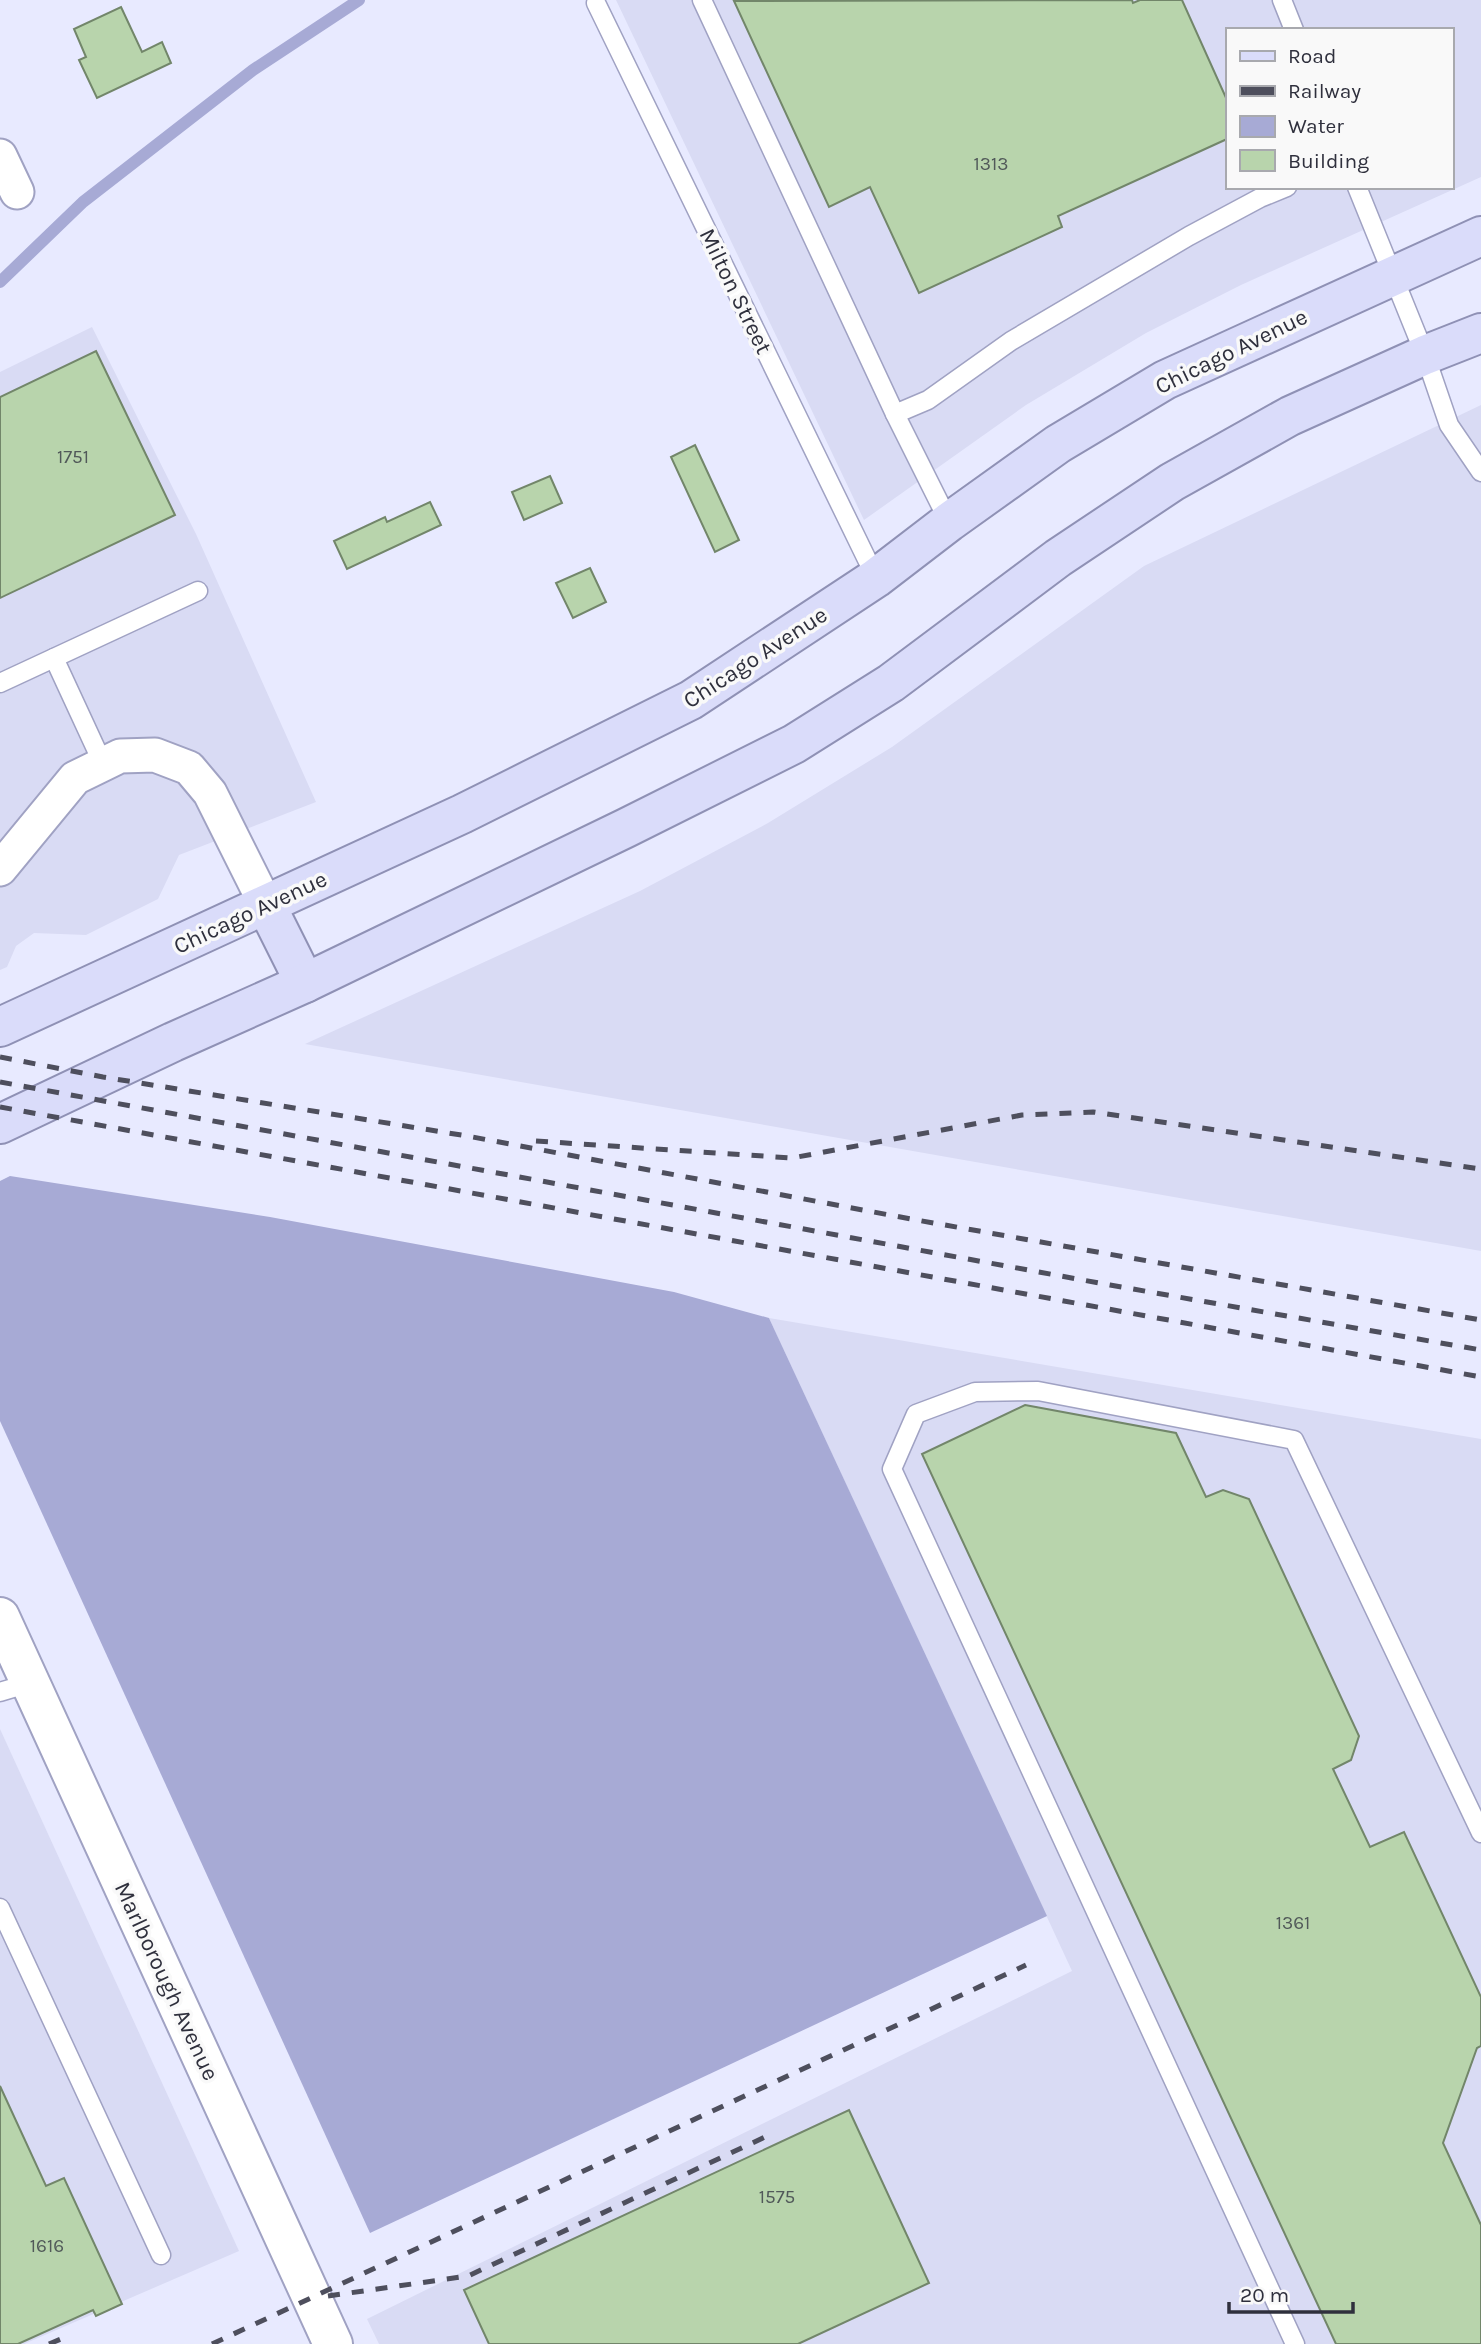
<svg xmlns="http://www.w3.org/2000/svg" width="1481" height="2344" font-family="Karla,sans-serif">
  <style>
    .built { fill: #d9dbf4; fill-rule: evenodd }
    .water { fill: #a7aad5 }
    .lines { fill: none; stroke-linecap: round; stroke-linejoin: round }
    .stream { stroke: #a7aad5; stroke-width: 12 }
    .building { fill: #b8d4ac; stroke: #72866a; stroke-width: 2 }
    .lane-casing { stroke: #a0a2c3; stroke-width: 21 }
    .street-casing { stroke: #a0a2c3; stroke-width: 37 }
    .secondary-casing { stroke: #a0a2c3; stroke-width: 42 }
    .primary-casing { stroke: #8f91b5; stroke-width: 42 }
    .lane { stroke: #fff; stroke-width: 18 }
    .street { stroke: #fff; stroke-width: 33 }
    .secondary { stroke: #fff; stroke-width: 38 }
    .primary { stroke: #dadcfa; stroke-width: 38 }
    .rail { stroke: #4e4f5d; stroke-width: 5; stroke-dasharray: 12 12; stroke-linecap: butt }
    .labels { text-anchor: middle; stroke-width: 7; stroke-linejoin: round; paint-order: stroke }
    .number-label { font-size: 19px; fill: #515959 }
    .street-label { font-size: 23px; fill: #2f303d; stroke: #f9f9f9 }
  </style>
  <rect width="100%" height="100%" fill="#e8eaff"/>
  <g class="built">
    <path d="M 616,0 L 1481,0 L 1481,177 L 1241,285 L 1146,333 L 1026,405 L 864,520 ZM 1227,30 L 1451,30 L 1451,187 L 1227,187 Z"/>
    <polygon points="92,327 196,534 316,802 179,855 158,899 86,935 34,933 16,946 7,967 0,970 0,372"/>
    <polygon points="1481,405 1481,1251 305,1044 640,891 768,823 892,747 1144,566"/>
    <polygon points="769,1318 1481,1439 1481,2344 379,2344 367,2319 1072,1971"/>
    <polygon points="0,1729 239,2251 24,2344 0,2344"/>
  </g>
  <polygon class="water" points="10,1176 270,1217 674,1292 769,1318 1047,1916 370,2233 0,1421 0,1181"/>
  <g class="lines">
    <polyline class="stream" points="0,282 83,202 253,70 359,0"/>
  </g>
  <g class="building">
    <polygon points="1132,0 1133,3 1140,0 1182,0 1227,100 1227,139 1058,216 1062,227 919,293 870,187 829,207 734,1"/>
    <polygon points="121,7 142,52 162,42 171,63 97,98 79,60 86,57 74,29"/>
    <polygon points="96,351 175,515 0,598 0,397"/>
    <polygon points="695,445 739,540 715,552 671,457"/>
    <polygon points="550,476 562,503 524,520 512,492"/>
    <polygon points="430,502 441,525 347,569 334,541 385,517 387,522"/>
    <polygon points="590,568 606,602 573,618 556,583"/>
    <polygon points="1025,1405 1176,1433 1206,1497 1223,1490 1249,1499 1359,1736 1351,1760 1333,1769 1370,1847 1404,1832 1481,1997 1481,2046 1477,2048 1443,2143 1481,2225 1481,2344 1336,2344 922,1454"/>
    <polygon points="0,2086 46,2186 64,2178 122,2304 96,2316 93,2310 18,2344 0,2344"/>
    <polygon points="849,2110 929,2283 798,2344 489,2344 464,2290"/>
  </g>
  <g class="lines">
    <defs>
      <g id="lane">
        <polyline points="702,0 895,414 928,400 1011,341 1189,236 1260,198 1287,187"/>
        <polyline points="1282,0 1294,30"/>
        <polyline points="596,3 876,578"/>
        <polyline points="1357,187 1425,355 1449,425 1481,472"/>
        <polyline points="895,414 949,522"/>
        <polyline points="54,658 103,764"/>
        <polyline points="0,683 198,591"/>
        <polyline points="0,1692 30,1683"/>
        <polyline points="0,1908 161,2255"/>
        <polyline points="1295,2344 892,1469 916,1414 975,1392 1038,1391 1294,1440 1481,1833"/>
      </g>
      <g id="street">
        <polyline points="0,156 17,192"/>
        <polyline points="0,869 75,778 120,756 155,755 189,768 210,793 266,905"/>
      </g>
      <polyline id="secondary" points="0,1617 333,2344"/>
      <g id="primary">
        <polyline points="266,905 305,983"/>
        <polyline points="0,1027 462,814 691,700 876,578 949,522 1058,444 1165,380 1481,236"/>
        <polyline points="0,1124 173,1042 305,983 626,828 794,744 891,683 1058,558 1172,482 1290,416 1425,355 1481,333"/>
      </g>
    </defs>
    <use href="#lane" class="lane-casing"/>
    <use href="#street" class="street-casing"/>
    <use href="#secondary" class="secondary-casing"/>
    <use href="#primary" class="primary-casing"/>
    <use href="#lane" class="lane"/>
    <use href="#street" class="street"/>
    <use href="#secondary" class="secondary"/>
    <use href="#primary" class="primary"/>
    <g class="rail">
      <polyline points="0,1057 103,1077 467,1136 911,1219 1481,1320"/>
      <polyline points="0,1082 1110,1285 1481,1350"/>
      <polyline points="0,1107 1481,1377"/>
      <polyline points="536,1141 792,1158 1022,1115 1093,1112 1481,1169"/>
      <polyline points="328,2296 468,2276 765,2137"/>
      <polyline points="49,2344 68,2336"/>
      <polyline points="212,2344 1026,1965"/>
    </g>
  </g>
  <g class="labels">
    <g class="number-label">
      <text x="991" y="170">1313</text>
      <text x="73" y="463">1751</text>
      <text x="1293" y="1929">1361</text>
      <text x="777" y="2203">1575</text>
      <text x="47" y="2252">1616</text>
    </g>
    <g class="street-label">
      <text transform="translate(736 291) rotate(64)" y="8">Milton Street</text>
      <text transform="translate(1231 351) rotate(-26)" y="8">Chicago Avenue</text>
      <text transform="translate(755 657) rotate(-33)" y="8">Chicago Avenue</text>
      <text transform="translate(250 912) rotate(-25)" y="8">Chicago Avenue</text>
      <text transform="translate(167 1981) rotate(65)" y="8">Marlborough Avenue</text>
    </g>
  </g>
  <rect x="1226" y="28" width="228" height="161" fill="#f9f9f9" stroke="#a8a9ae" stroke-width="2"/>
  <rect x="1240" y="51" width="35" height="10" fill="#dadcfa" stroke="#a8a9ae" stroke-width="2"/>
  <text x="1288" y="63" font-size="21" fill="#2f303d">Road</text>
  <rect x="1240" y="86" width="35" height="10" fill="#4e4f5d" stroke="#a8a9ae" stroke-width="2"/>
  <text x="1288" y="98" font-size="21" fill="#2f303d">Railway</text>
  <rect x="1240" y="116" width="35" height="21" fill="#a7aad5" stroke="#a8a9ae" stroke-width="2"/>
  <text x="1288" y="133" font-size="21" fill="#2f303d">Water</text>
  <rect x="1240" y="150" width="35" height="21" fill="#b8d4ac" stroke="#a8a9ae" stroke-width="2"/>
  <text x="1288" y="168" font-size="21" fill="#2f303d">Building</text>
  <path d="M1229 2302v10h124v-10" fill="none" stroke="#2f303d" stroke-width="3.5"/>
  <text x="1240" y="2302" font-size="21" fill="#2f303d" stroke="#f9f9f9" stroke-width="5" paint-order="stroke">20 m</text>
</svg>
